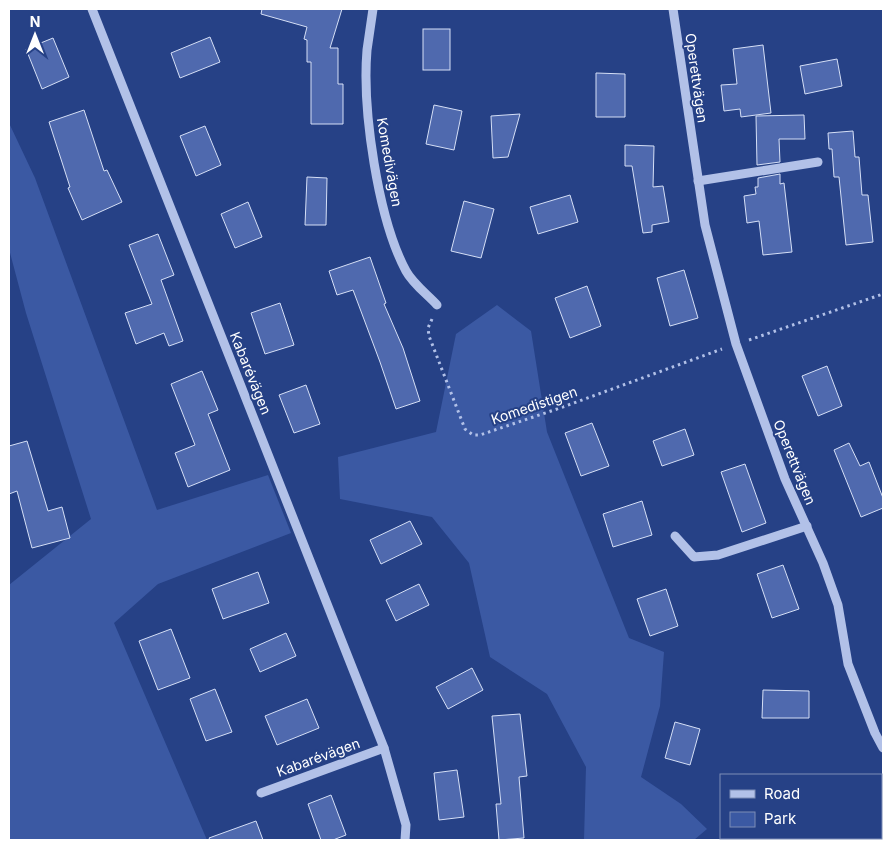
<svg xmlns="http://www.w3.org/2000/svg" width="892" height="849" viewBox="0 0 892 849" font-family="Inter,sans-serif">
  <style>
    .green { fill: #3b59a3 }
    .building { fill: #4f69ae; stroke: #d5dff6 }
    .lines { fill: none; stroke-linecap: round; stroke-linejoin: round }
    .path { stroke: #b2c1e8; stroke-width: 3; stroke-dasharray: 2.5 4; stroke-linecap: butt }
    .minor { stroke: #b2c1e8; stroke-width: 9 }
    .labels { text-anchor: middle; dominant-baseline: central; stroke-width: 4; stroke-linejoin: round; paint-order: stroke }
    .street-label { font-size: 14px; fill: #fff; stroke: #264186 }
  </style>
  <rect width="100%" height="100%" fill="#264186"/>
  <g class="green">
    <path d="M9,123L35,178L157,510L268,475L291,533L158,584L114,623L207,840H9V585L91,519L26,313L9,249Z"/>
    <path d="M497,305L531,331L547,432L629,638L664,652L660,706L641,777L681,804L707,829L694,840H584L586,767L547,694L490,657L469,563L432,517L340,499L338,457L436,432L456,334Z"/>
  </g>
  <g class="building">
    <path d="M262,9H342L330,48H338V84H343V124H311V62H307V40L304,39L307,27L261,14Z"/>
    <rect x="423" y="29" width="27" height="41"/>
    <path d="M210,37L220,62L180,78L171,53Z"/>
    <path d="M53,38L69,77L42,89L26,49Z"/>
    <path d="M763,45L771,113L741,117L740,109L724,111L721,85L737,84L733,49Z"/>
    <path d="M837,59L842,86L805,94L800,66Z"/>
    <path d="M596,73L625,74V117H596Z"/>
    <path d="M434,105L462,111L454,150L426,144Z"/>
    <path d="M84,110L104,171L107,170L122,202L82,220L68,188L70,187L49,122Z"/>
    <path d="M520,114L508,157L493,158L491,116Z"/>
    <path d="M804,115L805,139H779L780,162L757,165L756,116Z"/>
    <path d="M205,126L221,165L196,176L180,136Z"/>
    <path d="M853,131L855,157H859L862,195H868L873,242L846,245L839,177H834L832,149H829L828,133Z"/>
    <path d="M625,145L654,146L653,187L663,186L669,222L652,225V232L643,233L632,166H625Z"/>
    <path d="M780,174V184L784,183L792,252L763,255L759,221L747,223L744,196L756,194L755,187H758V178Z"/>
    <path d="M307,177L327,178L326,225H305Z"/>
    <path d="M570,195L578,222L538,234L530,207Z"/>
    <path d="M464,201L494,209L481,258L451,251Z"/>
    <path d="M248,202L262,237L235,248L221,214Z"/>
    <path d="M158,234L174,275L161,280L183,341L169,346L164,333L136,344L125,313L152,304L129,245Z"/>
    <path d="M370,257L386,303L384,304L403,348L420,401L396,409L380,362L353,290L337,295L329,271Z"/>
    <path d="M684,270L698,318L670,326L657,278Z"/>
    <path d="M587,286L601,326L570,338L555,298Z"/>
    <path d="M280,303L294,345L265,354L251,313Z"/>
    <path d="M827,366L842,406L818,416L802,376Z"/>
    <path d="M202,371L218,410L208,414L230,470L188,487L175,453L195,445L171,384Z"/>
    <path d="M306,385L320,424L294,433L279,395Z"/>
    <path d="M592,423L609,466L581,476L565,433Z"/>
    <path d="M685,429L694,455L662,466L653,441Z"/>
    <path d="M27,441L48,511L62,507L70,538L32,548L17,491L9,494V446Z"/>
    <path d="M849,443L860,466L869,462L883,498V508L861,517L834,450Z"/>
    <path d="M745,464L766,523L742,532L721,472Z"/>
    <path d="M642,501L652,535L613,547L603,514Z"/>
    <path d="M410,521L422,544L381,564L370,540Z"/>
    <path d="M783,565L799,609L772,618L757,574Z"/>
    <path d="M258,572L269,603L223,619L212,589Z"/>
    <path d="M419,584L429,605L396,621L386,600Z"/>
    <path d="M666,589L678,626L650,636L637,599Z"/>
    <path d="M171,629L190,678L158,690L139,641Z"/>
    <path d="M286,633L296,656L260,672L250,649Z"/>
    <path d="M472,668L483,690L448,709L436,687Z"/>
    <path d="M215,689L232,732L206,741L190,699Z"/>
    <path d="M763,690L809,691V718H762Z"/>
    <path d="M307,699L319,728L277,745L265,716Z"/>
    <path d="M520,714L527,776L519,777L524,838L499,840L496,804H501L492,716Z"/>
    <path d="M675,722L700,729L690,765L665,758Z"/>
    <path d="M457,770L464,817L439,820L434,773Z"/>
    <path d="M331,795L346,835L333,840H321L308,804Z"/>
    <path d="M256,821L263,840H210L209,838Z"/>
  </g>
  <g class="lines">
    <g class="path">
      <path d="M432,319L428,328L429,336L465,429L473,435H480L560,408L722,349"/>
      <path d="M749,340L883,294"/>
    </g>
    <g class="minor">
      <path d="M92,9L384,748L406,825L405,840"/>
      <path d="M373,9C371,23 369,37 367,50C362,110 378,219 406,271C413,284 428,295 437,305"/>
      <path d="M673,9L705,225L736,344L785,479L823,563L838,605L848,664L875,733L883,748"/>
      <path d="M698,181L818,162"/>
      <path d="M675,536L694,557L718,555L807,526"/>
      <path d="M261,793L384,748"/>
    </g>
  </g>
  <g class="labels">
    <g class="street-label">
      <text transform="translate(697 78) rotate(82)">Operettvägen</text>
      <text transform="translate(390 162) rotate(80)">Komedivägen</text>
      <text transform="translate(251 373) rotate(68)">Kabarévägen</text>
      <text transform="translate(534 405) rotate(-19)">Komedistigen</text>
      <text transform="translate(795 462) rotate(68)">Operettvägen</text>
      <text transform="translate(318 757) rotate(-20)">Kabarévägen</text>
    </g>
  </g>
  <rect width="892" height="849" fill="none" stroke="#ffffff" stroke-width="20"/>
  <rect x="720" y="774" width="162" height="65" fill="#264186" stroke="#7d8db6"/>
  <rect x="730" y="790" width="25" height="8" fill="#b2c1e8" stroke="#7d8db6"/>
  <text x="764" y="799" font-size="15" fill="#ffffff">Road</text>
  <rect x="730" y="812" width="25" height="15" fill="#3b59a3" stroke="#7d8db6"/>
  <text x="764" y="824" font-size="15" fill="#ffffff">Park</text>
  <g transform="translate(35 35)" stroke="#264186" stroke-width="4" paint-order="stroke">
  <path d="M0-4L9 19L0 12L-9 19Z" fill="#ffffff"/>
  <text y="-8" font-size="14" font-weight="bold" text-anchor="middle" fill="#ffffff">N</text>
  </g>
</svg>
